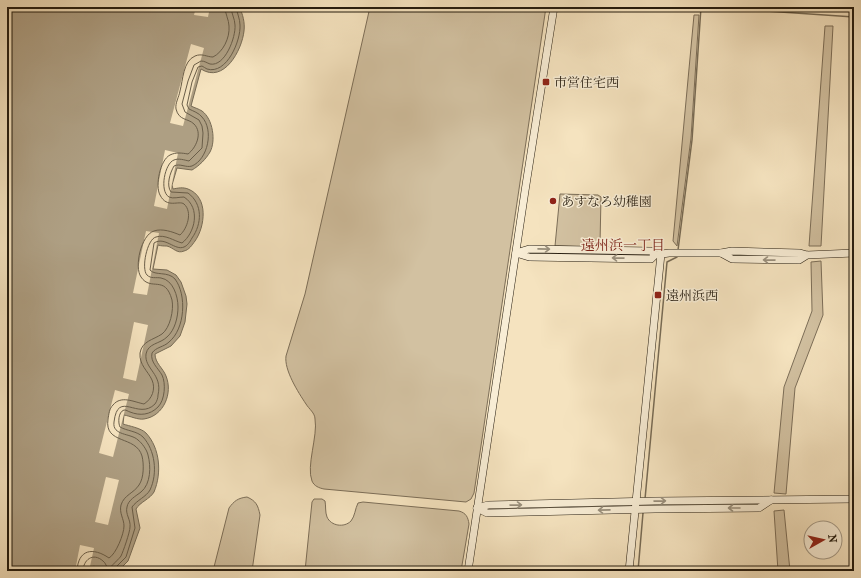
<svg xmlns="http://www.w3.org/2000/svg" width="861" height="578" viewBox="0 0 861 578" font-family="'IM FELL French Canon','Noto Serif JP',serif">
  <style>
    .green { fill: #d2c1a1; stroke: #7c6e58 }
    .water { fill: #ae9f83; stroke: #776b55 }
    .pier { fill: #f5e3bf }
    .lines { fill: none; stroke-linecap: round; stroke-linejoin: round }
    .shore { stroke: #6a5e49; stroke-width: 1 }
    .stream { stroke: #776b55; stroke-width: 1.5 }
    .secondary-casing { stroke: #251c0f; stroke-width: 8 }
    .secondary { stroke: #f8edd5; stroke-width: 7 }
    .oneway { stroke: #998f7c }
    .poi-dot { fill: #8f2418; stroke: #f8edd5; stroke-width: 1.5 }
    .labels { text-anchor: middle; dominant-baseline: central; stroke-width: 3; stroke-linejoin: round; paint-order: stroke }
    .poi-label { font-size: 13px; fill: #251c0f; stroke: #f8edd5; text-anchor: start }
    .neighbourhood-label { font-size: 14px; fill: #7a1f14; stroke: #f8edd5 }
  </style>
  <rect width="100%" height="100%" fill="#f5e3bf"/>
  <filter id="stains"><feTurbulence type="fractalNoise" baseFrequency=".005" numOctaves="4"/><feColorMatrix values="0 0 0 0 .2 0 0 0 0 .09 0 0 0 0 .02 0 0 0 .5 -.17"/></filter>
  <radialGradient id="worn" r=".72"><stop offset=".6" stop-color="#630" stop-opacity="0"/><stop offset="1" stop-color="#630" stop-opacity=".3"/></radialGradient>
  <g class="green">
    <path d="M370,7H546L474,493L471,499L466,502L324,489C319,488 314,486 312,481C306,466 318,436 315,419C315,413 309,409 306,404C298,392 284,370 286,356L305,294Z"/>
    <path d="M694,15H699L691,138L677,246L673,241Z"/>
    <path d="M825,26H833L821,246H809Z"/>
    <path d="M560,194L598,195L601,197L600,244L597,247L555,246Z"/>
    <path d="M821,261L823,315L795,388L786,494L774,493L784,387L812,311L811,262Z"/>
    <path d="M247,497C256,501 258,505 260,515L252,571H213L229,508C234,501 238,498 247,497Z"/>
    <path d="M314,499H322L325,501C326,506 325,512 327,517C331,526 344,528 351,521C355,516 355,509 358,503L363,502L459,511C466,513 468,517 469,524L461,571H305L312,502Z"/>
    <path d="M784,510L790,571H778L774,511Z"/>
  </g>
  <path class="water" d="M7,7H239C243,14 245,23 244,31C242,50 224,84 201,69L191,106C195,108 199,109 202,111C213,119 216,141 210,152C206,159 199,166 192,170L177,168L172,185L173,189C178,188 183,187 188,189C209,197 205,227 195,241C192,245 189,250 184,251C177,254 174,248 167,246C164,246 161,246 158,245L153,269L167,270L176,275L181,282L186,296L187,304L185,322L180,336L171,346L155,354C155,363 163,368 166,376C173,393 164,416 144,419C138,420 130,416 124,415L123,424C129,426 141,428 146,433C160,448 162,473 154,492C150,499 140,502 136,509L140,528L128,561L122,567L116,571H98L97,568L94,566L92,567V571H7Z"/>
  <g class="pier">
    <path d="M196,7H210L208,17L194,15Z"/>
    <path d="M191,44L204,48L183,126L170,123Z"/>
    <path d="M165,150L178,153L167,209L154,206Z"/>
    <path d="M146,231L159,233L147,295L133,293Z"/>
    <path d="M134,322L148,325L136,381L123,378Z"/>
    <path d="M115,390L129,394L113,457L99,453Z"/>
    <path d="M106,477L119,480L108,525L95,522Z"/>
    <path d="M80,545L94,548L89,571H75Z"/>
  </g>
  <g class="lines">
    <g class="shore">
      <path d="M77,571C78,549 93,547 109,558C116,554 124,534 124,526C124,519 119,513 121,505C124,495 134,493 139,485C144,478 144,464 142,456C136,435 104,445 108,419C109,414 109,409 113,405C121,395 134,402 144,404C152,399 156,389 152,380C148,371 139,365 140,353C142,341 153,340 162,334C170,328 174,310 172,300C165,274 151,292 141,277C134,267 141,235 154,231C162,228 173,232 180,235C187,229 193,212 184,204C179,200 167,209 160,195C155,186 160,160 170,155C176,152 182,153 188,154C196,148 203,133 194,124C188,118 179,121 176,109C175,103 179,97 180,91C183,80 183,61 195,56C202,53 207,57 213,57C223,52 230,38 229,26C229,20 225,14 225,7"/>
      <path d="M83,571C83,560 93,552 103,561C106,563 106,567 109,569C110,567 120,558 121,556C123,552 130,532 130,527C131,520 125,514 127,507C128,500 136,496 141,492C151,484 151,466 148,455C147,450 142,443 138,440C131,433 112,436 114,422C118,389 138,421 155,404C157,401 158,398 158,395C163,374 144,369 146,354C148,343 160,344 167,337C175,330 178,317 178,307C178,296 173,280 161,278C156,277 151,279 147,275C141,269 147,239 156,237C165,234 174,241 182,243C195,233 201,208 184,197C179,197 173,199 169,197C159,191 165,163 174,160C179,158 184,160 189,161L202,148L203,133L202,126L199,120L185,112L182,104L188,81L194,65L201,61C205,61 207,63 210,64C225,67 236,37 235,25C235,19 231,13 231,7"/>
      <path d="M115,571L116,567L126,557L135,528L132,507C137,500 146,497 150,490C158,473 155,450 143,437C137,431 127,431 120,427C118,423 118,412 124,410C127,410 127,411 130,412C140,416 150,415 158,407C165,400 166,383 162,375C158,368 150,362 152,353C156,347 164,347 169,342C185,329 187,295 175,279C168,271 155,276 150,270L154,243C165,236 175,251 184,247C187,246 190,242 192,238C202,224 203,204 188,193L171,192C166,185 170,173 174,166C180,163 186,168 192,166C208,159 214,130 202,117C199,113 193,111 189,109L187,105L192,82L198,67L202,66C204,67 205,68 207,69C227,75 241,40 240,25C240,19 237,13 236,7"/>
    </g>
    <g class="stream">
      <path d="M706,7L854,17"/>
      <path d="M678,250L692,140L701,7"/>
      <path d="M645,499L667,262L677,257V256"/>
      <path d="M638,571L643,513"/>
    </g>
    <g class="secondary-casing">
      <g id="secondary">
        <path d="M655,255L651,251L529,249L516,253L529,257L651,259L655,255L669,253H721"/>
        <path d="M807,255L799,260L732,259L721,253L732,251L800,253L807,255L854,253"/>
        <path d="M477,508L488,505L655,501L854,499"/>
        <path d="M477,508L487,513L655,509L759,508L771,500"/>
        <path d="M468,571L525,191L554,7"/>
        <path d="M629,571L661,254"/>
      </g>
    </g>
    <use href="#secondary" class="secondary"/>
  </g>
  <defs><path id="oneway-shaft" d="M-6 0H5M1.5-3L5.5 0L1.5 3" fill="none" stroke-width="1.6" stroke-linecap="round" stroke-linejoin="round"/></defs>
  <g class="oneway">
    <use href="#oneway-shaft" transform="translate(544 249) rotate(1)"/>
    <use href="#oneway-shaft" transform="translate(618 258) rotate(-179)"/>
    <use href="#oneway-shaft" transform="translate(769 260) rotate(-179)"/>
    <use href="#oneway-shaft" transform="translate(660 501) rotate(-1)"/>
    <use href="#oneway-shaft" transform="translate(516 505) rotate(-1)"/>
    <use href="#oneway-shaft" transform="translate(734 508) rotate(180)"/>
    <use href="#oneway-shaft" transform="translate(604 510) rotate(179)"/>
  </g>
  <g class="poi-dot">
    <rect x="542" y="78" width="8" height="8" rx="2"/>
    <circle cx="553" cy="201" r="4"/>
    <rect x="654" y="291" width="8" height="8" rx="2"/>
  </g>
  <g class="labels">
    <g class="poi-label">
      <text x="554" y="82">市営住宅西</text>
      <text x="561" y="201">あすなろ幼稚園</text>
      <text x="666" y="295">遠州浜西</text>
    </g>
    <g class="neighbourhood-label">
      <text x="623" y="245">遠州浜一丁目</text>
    </g>
  </g>
  <rect width="861" height="578" fill="none" stroke="#f5e3bf" stroke-width="24"/>
  <rect x="8" y="8" width="845" height="562" fill="none" stroke="#251c0f" stroke-width="2"/>
  <rect x="12" y="12" width="837" height="554" fill="none" stroke="#251c0f"/>
  <g transform="translate(823 540) rotate(82)"><circle r="19" fill="#f8edd5" stroke="#a49986"/>
  <path d="M0-3L7 15L0 10L-7 15Z" fill="#8f2418"/>
  <text y="-6" font-size="11" font-weight="bold" text-anchor="middle" fill="#251c0f">N</text>
  </g>
  <rect width="100%" height="100%" filter="url(#stains)"/>
  <rect width="100%" height="100%" fill="url(#worn)"/>
</svg>
